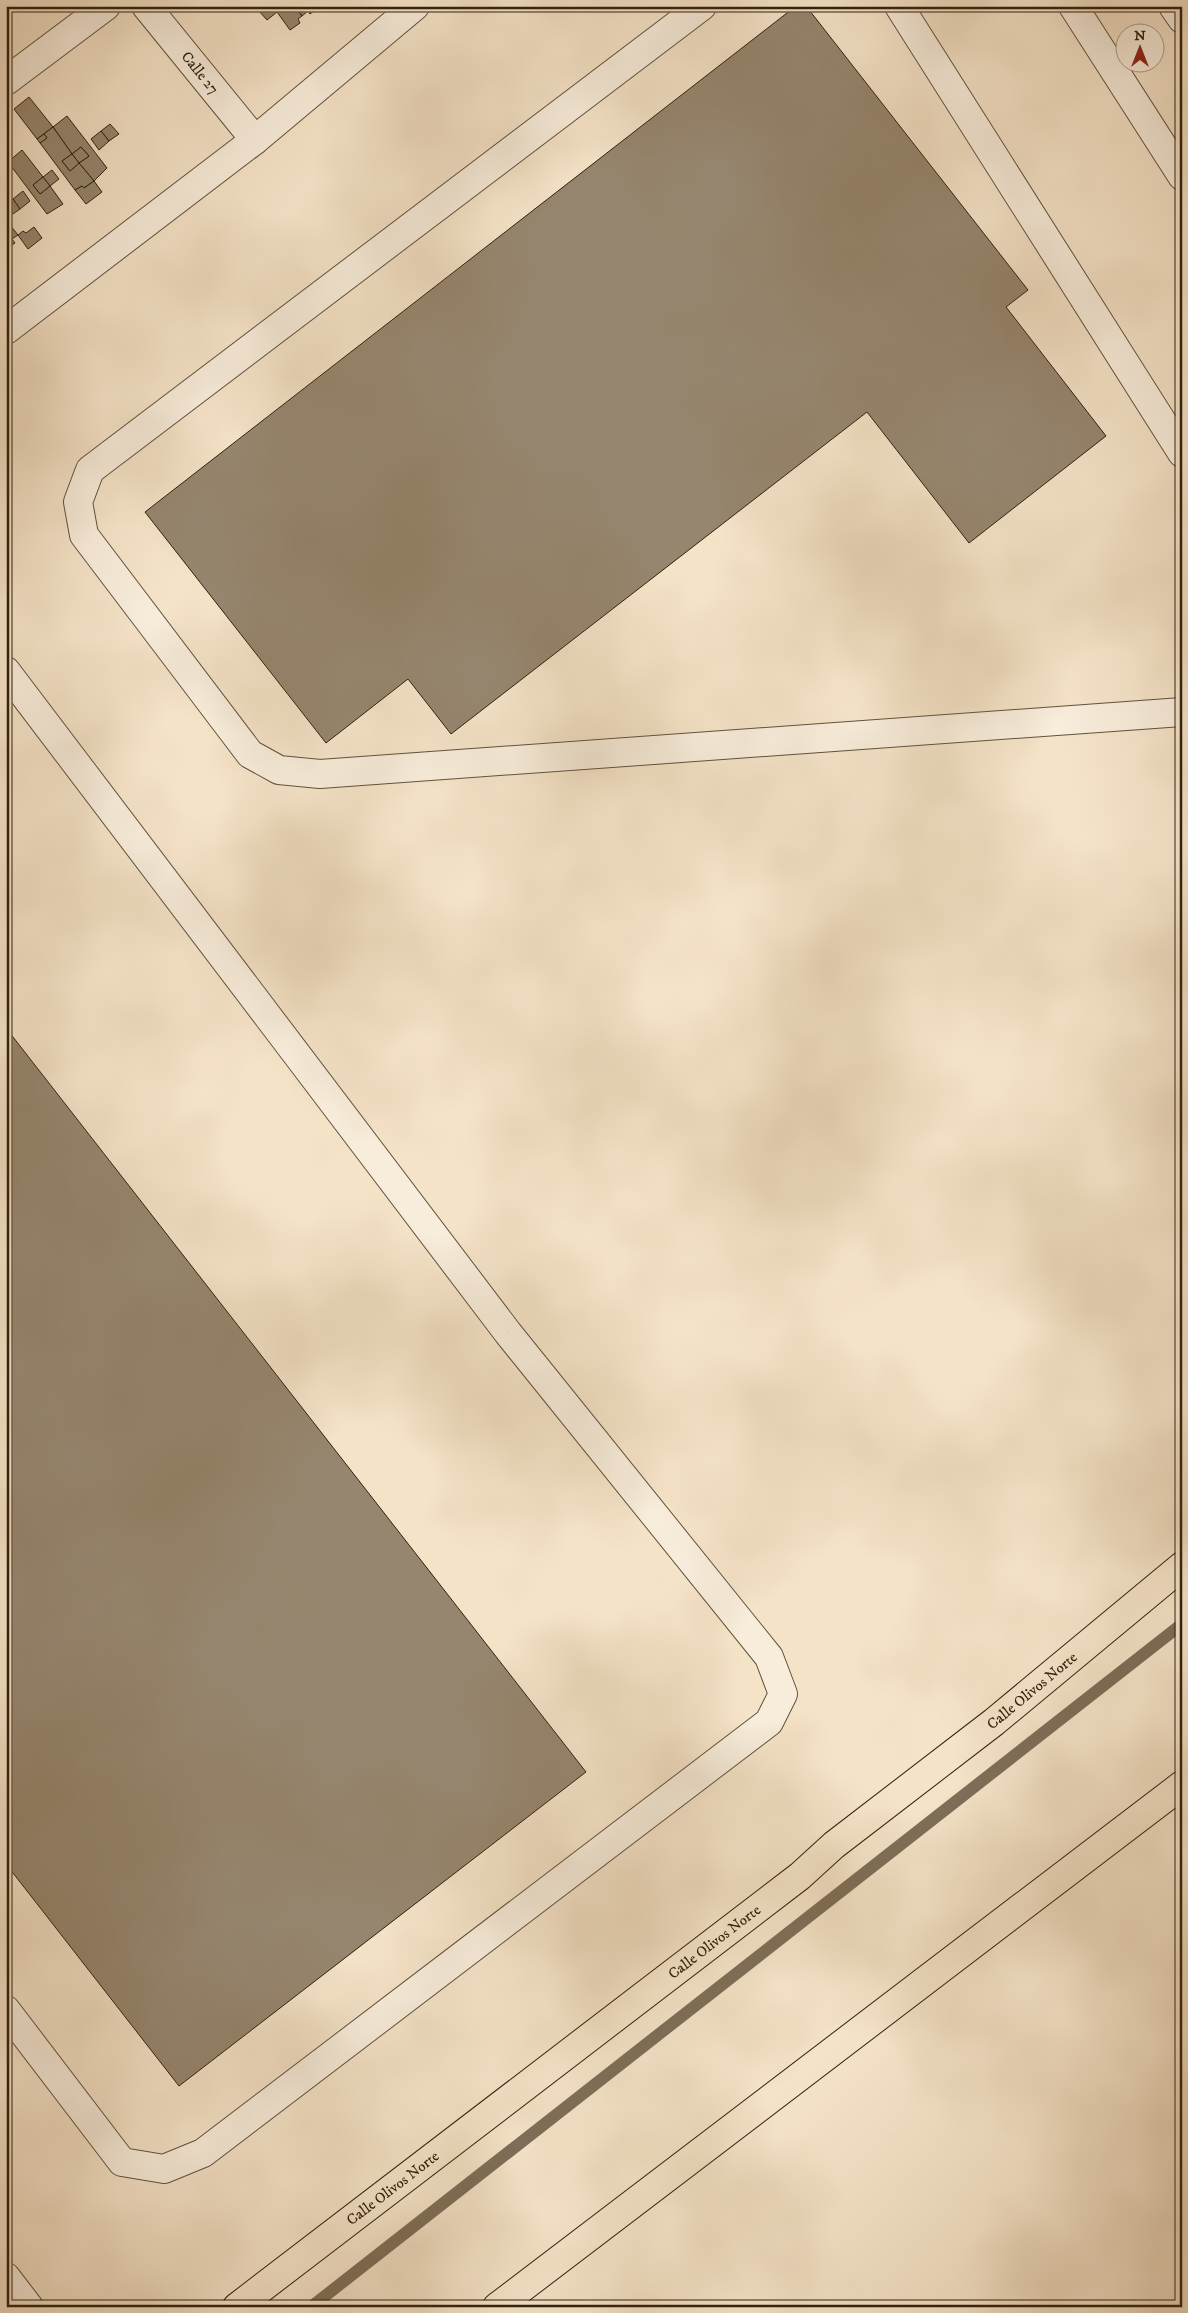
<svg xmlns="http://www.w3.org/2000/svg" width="1188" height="2313" viewBox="0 0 1188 2313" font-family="'IM FELL DW Pica',serif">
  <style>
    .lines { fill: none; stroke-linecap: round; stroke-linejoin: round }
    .stream { stroke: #7e6e58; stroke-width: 12 }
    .building { fill: #96866f; stroke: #30210e }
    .minor-casing { stroke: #61523c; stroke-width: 30 }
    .major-casing { stroke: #30210e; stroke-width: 30 }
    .minor { stroke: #f8eddb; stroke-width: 28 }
    .major { stroke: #f5e3c8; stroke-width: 28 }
    .labels { text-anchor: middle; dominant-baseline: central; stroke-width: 4; stroke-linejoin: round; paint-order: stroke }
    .street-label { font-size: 15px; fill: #30210e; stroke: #f8eddb }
  </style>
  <rect width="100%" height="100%" fill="#f5e3c8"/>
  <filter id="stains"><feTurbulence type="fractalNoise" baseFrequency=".004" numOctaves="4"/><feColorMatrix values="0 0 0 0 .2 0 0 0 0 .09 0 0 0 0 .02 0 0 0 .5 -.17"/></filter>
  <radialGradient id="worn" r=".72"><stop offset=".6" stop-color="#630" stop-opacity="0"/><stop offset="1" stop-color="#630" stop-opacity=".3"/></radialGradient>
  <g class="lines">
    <path class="stream" d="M311,2307L1182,1624"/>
  </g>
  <g class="building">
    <path d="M262,6H272L277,12L267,20L258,10Z"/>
    <path d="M283,6H295L302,16L298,19L300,23L290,30L277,12Z"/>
    <path d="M295,6H318L319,7L310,14L308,11L302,16Z"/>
    <path d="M796,6H806L1028,290L1006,307L1106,436L969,543L867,412L451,734L408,679L326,743L145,512Z"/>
    <path d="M29,97L53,127L37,139L14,109Z"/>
    <path d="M67,116L107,168L94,181L79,163L89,156L81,147L72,154L53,127Z"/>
    <path d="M110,124L119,134L109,141L101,131Z"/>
    <path d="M53,127L72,154L62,161L70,171L79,163L94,181L84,188L82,186L75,190L40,143L47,138L44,134Z"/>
    <path d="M101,131L109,141L99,150L91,139Z"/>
    <path d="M44,134L47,138L40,143L37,139Z"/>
    <path d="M81,147L89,156L79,163L72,154Z"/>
    <path d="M22,150L43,177L33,185L40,194L50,186L63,204L47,214L8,162Z"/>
    <path d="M72,154L79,163L70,171L62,161Z"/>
    <path d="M52,170L59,179L50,186L43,177Z"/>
    <path d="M43,177L50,186L40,194L33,185Z"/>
    <path d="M94,181L102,192L86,204L75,190L82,186L84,188Z"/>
    <path d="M23,191L30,201L20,209L13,199Z"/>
    <path d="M13,199L20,209L10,216L6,211V204Z"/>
    <path d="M6,220L18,235L12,239L15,243L6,249Z"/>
    <path d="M34,227L42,238L28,249L18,235L23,231L26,233Z"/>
    <path d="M6,1028L586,1772L179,2086L6,1864Z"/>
  </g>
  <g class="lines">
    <g class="minor-casing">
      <g id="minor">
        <path id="s1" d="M146,6L255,140"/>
        <path d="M702,6L90,470L78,502L84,535L250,754L279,770L320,774L1182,712"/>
        <path d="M899,6L1182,453"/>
        <path d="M1073,6L1182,176"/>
        <path d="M1173,6L1182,19"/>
        <path d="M6,81L106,6"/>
        <path d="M6,330L255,140L415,6"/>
        <path d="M6,671L508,1333L769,1657L783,1694L769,1722L203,2153L164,2169L122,2162L6,2010"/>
        <path d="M6,2277L29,2307"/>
      </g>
    </g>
    <g class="major-casing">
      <g id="major">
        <path id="s2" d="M237,2307L800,1876L834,1845L994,1722L1182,1566"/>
        <path d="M497,2307L1182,1785"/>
      </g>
    </g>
    <use href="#minor" class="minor"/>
    <use href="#major" class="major"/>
  </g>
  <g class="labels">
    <g class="street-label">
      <text stroke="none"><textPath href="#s1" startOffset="86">Calle 27</textPath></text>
      <text stroke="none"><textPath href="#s2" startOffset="1006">Calle Olivos Norte</textPath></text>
      <text stroke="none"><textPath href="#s2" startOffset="601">Calle Olivos Norte</textPath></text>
      <text stroke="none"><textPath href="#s2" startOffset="196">Calle Olivos Norte</textPath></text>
    </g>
  </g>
  <rect width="1188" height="2313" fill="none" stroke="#f5e3c8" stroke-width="25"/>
  <rect x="8" y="8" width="1173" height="2298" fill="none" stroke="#30210e" stroke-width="2.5"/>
  <rect x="12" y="12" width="1163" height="2288" fill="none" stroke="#30210e"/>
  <g transform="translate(1140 48)"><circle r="24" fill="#f8eddb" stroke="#a89b89"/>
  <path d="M0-4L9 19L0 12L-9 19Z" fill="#8f2418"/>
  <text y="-8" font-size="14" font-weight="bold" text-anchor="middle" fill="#30210e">N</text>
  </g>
  <rect width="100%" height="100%" filter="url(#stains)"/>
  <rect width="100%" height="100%" fill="url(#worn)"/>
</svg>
